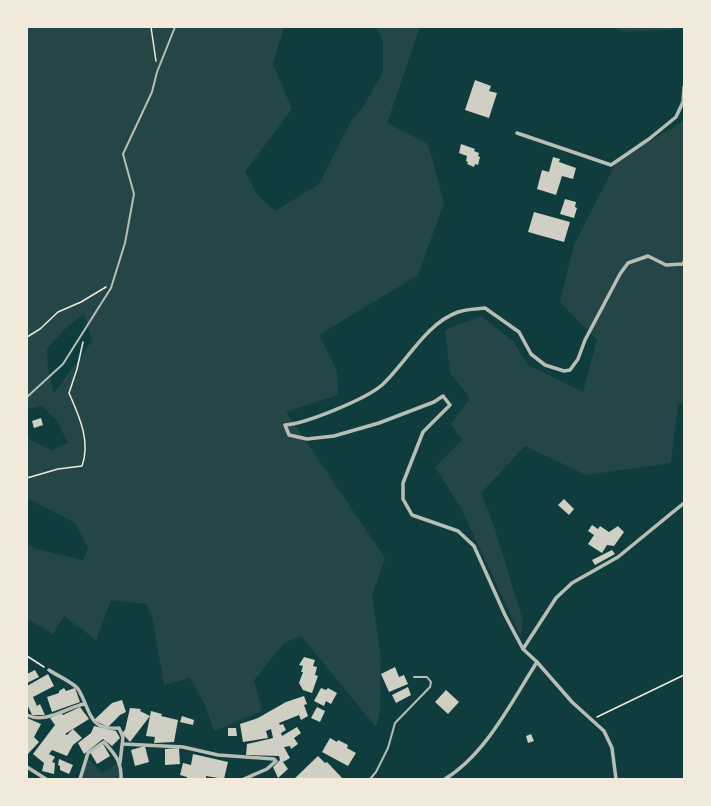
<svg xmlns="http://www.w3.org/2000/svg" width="711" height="806" viewBox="0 0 711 806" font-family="Lato,sans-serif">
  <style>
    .green { fill: #244646; fill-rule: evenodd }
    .building { fill: #cfcfc3 }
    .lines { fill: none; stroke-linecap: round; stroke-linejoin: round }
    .path { stroke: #f1e9da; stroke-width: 1.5 }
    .service { stroke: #b8beb3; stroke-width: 2 }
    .minor { stroke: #b8beb3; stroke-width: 3.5 }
  </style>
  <rect width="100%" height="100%" fill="#0f3d3e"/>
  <g class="green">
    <path d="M27,27H284L273,64L292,109L245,172L257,194L275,211L319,184L351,121L363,107L383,72V41L376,27H420L387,123L428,144L444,203L418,275L319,335L337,371L338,395L286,412L385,558L372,596L381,659L380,711L376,727L301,636L284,643L254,680L262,711L214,731L205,705L190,678L164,685L152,616L146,604L111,600L96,640L64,616L53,634L29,620L27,628V544L36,549L83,560L88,548L75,523L27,498V434L30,440L51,450L68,443L57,421L42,406L27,409ZM84,314L92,341L54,393L48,369L47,349L64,330Z"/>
    <path d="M613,27H684V29L623,32Z"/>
    <path d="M684,121V404H678L671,463L586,475L525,446L481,493L495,529L523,621L521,637L462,510L435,467L462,440L451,424L470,398L450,373L445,330L481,316L513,341L528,365L583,392L597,340L560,302L574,245L617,161Z"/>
    <path d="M88,758L102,773L118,763L121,779H82Z"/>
  </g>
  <g class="building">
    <path d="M475,80L491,86L489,91L497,93L489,118L465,110Z"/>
    <path d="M461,144L475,149L474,151L479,153L478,156L480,157L478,165L475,164L474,167L467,164L468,162L466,161L467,156L459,153Z"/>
    <path d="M553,157L560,159L559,162L576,168L573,179L562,176L556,195L537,189L542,170L549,172Z"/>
    <path d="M565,199L576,202L575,207L577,208L574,218L560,214Z"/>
    <path d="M534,212L570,222L564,242L528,232Z"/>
    <path d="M41,418L43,425L34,428L32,421Z"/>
    <path d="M564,499L574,509L569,515L558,505Z"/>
    <path d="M592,525L598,529L600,526L609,532L618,526L624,532L614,546L607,545L602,553L588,544L594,535L588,531Z"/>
    <path d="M612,550L615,554L595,565L592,560Z"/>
    <path d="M304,657L315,660L313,666L317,667L315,675L318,676L312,693L303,690L299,683L303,672H301L303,666L299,665Z"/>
    <path d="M395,667L399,677L404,675L408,684L389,692L381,674Z"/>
    <path d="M35,670L39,677L27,683V674Z"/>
    <path d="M48,674L54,686L33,697L37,706L40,704L45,715H32L27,704V686Z"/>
    <path d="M408,687L411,695L396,703L392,695Z"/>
    <path d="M64,688L66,691L75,688L80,702L52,712L47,697L59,693V691Z"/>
    <path d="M321,688L326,690L328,688L337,693L331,704L326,701L324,706L314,701Z"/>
    <path d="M446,690L459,702L448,714L435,702Z"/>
    <path d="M304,696L307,704L304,705L308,716L301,720L299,715L279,723L280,725L283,724L286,730L281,733L282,736L297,727L301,733L294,738L298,744L291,749L290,746L284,747L290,758L283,762L288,769L278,778L273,767L280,760L279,756L246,755L247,744L273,738L271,729L266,731L268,738L243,742L240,724L258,718L286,702Z"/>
    <path d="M122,700L126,712L120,715L108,727L94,720L112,703Z"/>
    <path d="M80,707L89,719L65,734L67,735L73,729L82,738L73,745L67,756L52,750L49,754L55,757L52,762L55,763L54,774L42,771L44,763L33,754L55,725L50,718L61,713L63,715Z"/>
    <path d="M317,707L325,711L320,722L311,718Z"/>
    <path d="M130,708L141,709L140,711L150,716L130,742L122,733L125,730Z"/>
    <path d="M151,711L162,714L161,716L178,720L174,742L154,743L155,737L146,736Z"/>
    <path d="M182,716L194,720L193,725L180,722Z"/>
    <path d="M27,718L41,724L34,737L39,742L27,755Z"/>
    <path d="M94,726L116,731L120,738L112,746L103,739L84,754L78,743L91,733Z"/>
    <path d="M228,728H236L237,736H228Z"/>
    <path d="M531,734L534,741L528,743L526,736Z"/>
    <path d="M330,738L337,742L338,740L348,745L347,748L356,753L348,766L322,752Z"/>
    <path d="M103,744L110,756L97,764L90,752Z"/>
    <path d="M145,746L149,762L135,766L131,750Z"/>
    <path d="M179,748L180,764L165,765V749Z"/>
    <path d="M193,754L228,762L224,779L206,776V779H187V777L180,775L183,763L191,765Z"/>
    <path d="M318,756L325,763L327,762L343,779H294Z"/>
    <path d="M59,759L73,765L69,774L60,770V766L58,765Z"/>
  </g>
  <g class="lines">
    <g class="path">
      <path d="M151,27L156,61"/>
      <path d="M27,337L40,329L58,312L81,302L106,287"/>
      <path d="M27,478L58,469L82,466C91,441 79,416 69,393L77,369L83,342"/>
      <path d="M27,656L44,667"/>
      <path d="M597,717L684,675"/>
    </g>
    <g class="service">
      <path d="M27,397L63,364L111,288L125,243L134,194L123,154L152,92L157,72L175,27"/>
      <path d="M370,779L376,772L388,748L395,723L430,687L431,682L427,677H414"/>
    </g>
    <g class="minor">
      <path d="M517,133L611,165L649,139L676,117L683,102L684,87"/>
      <path d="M523,649L556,598L572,583L618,557L684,503"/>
      <path d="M49,670C56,675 74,683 78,689C91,709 87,731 119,728L123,737L120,763"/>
      <path d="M27,715C45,724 66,708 84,704"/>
      <path d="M123,744L183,747L218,755L274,759L276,761L267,769L244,779"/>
      <path d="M27,767L46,779"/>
      <path d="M80,779L88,753L104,742C115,754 122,762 121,779"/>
      <path d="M445,779C486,754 512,701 537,662"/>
      <path d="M616,779L612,748L604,731L572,702L537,662L523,649L505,615L474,546L458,531L412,515L403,499V483L423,432L450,405L443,396L434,402L379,423L334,436L307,439L289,435L285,425C305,424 366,399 382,385C407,362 425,324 458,312C466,309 476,309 485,308L519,332L531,354L545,365L564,371L570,370L578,359L585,340L620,274L628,263L648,256L666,265L683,264L684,262"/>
    </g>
  </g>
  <rect width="711" height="806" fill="none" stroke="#f1e9da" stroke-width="56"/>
</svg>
